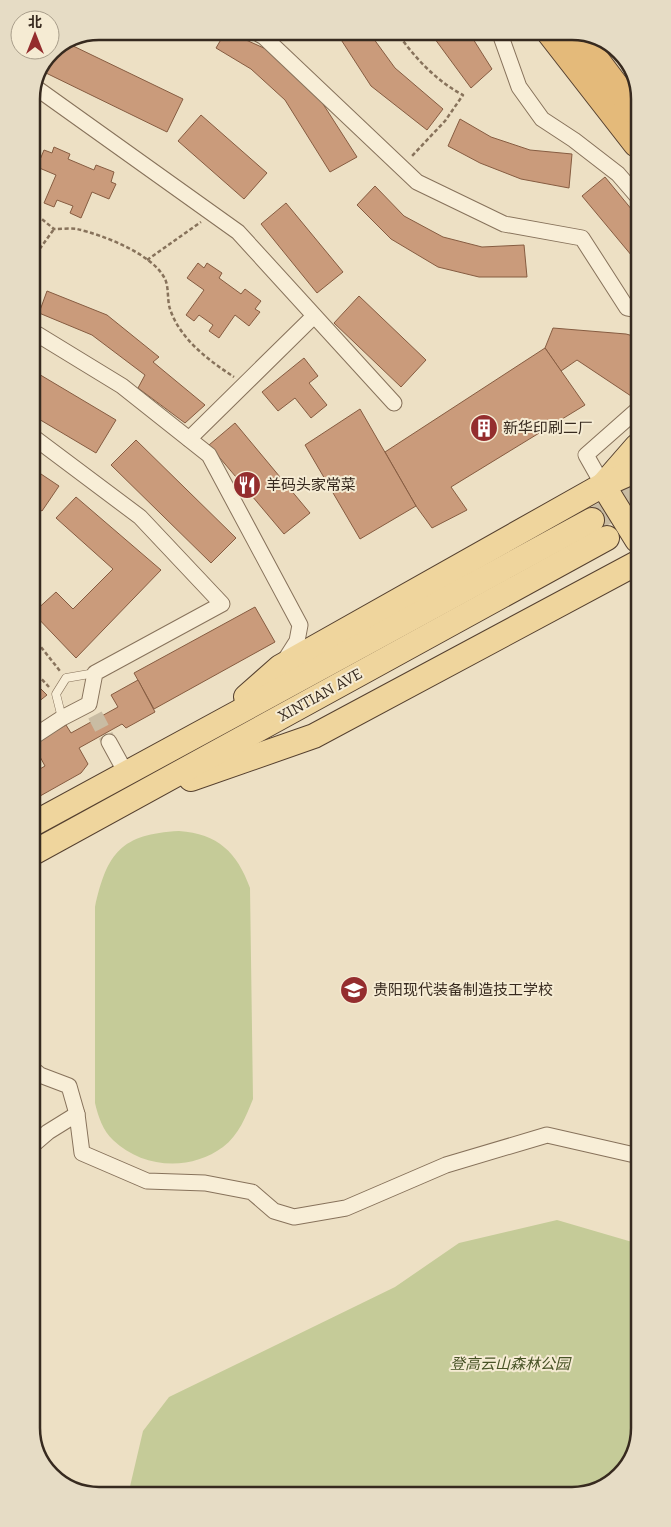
<svg xmlns="http://www.w3.org/2000/svg" width="671" height="1527" viewBox="0 0 671 1527" font-family="Bitter,'Noto Sans SC',serif">
  <style>
    .green { fill: #c5cb98 }
    .building { fill: #ca9b7b; stroke: #865c41 }
    .lines { fill: none; stroke-linecap: round; stroke-linejoin: round }
    .minor-tunnel { stroke: #c9bca3; stroke-width: 15; stroke-dasharray: 15 8; stroke-linecap: butt }
    .primary-tunnel { stroke: #c9bca3; stroke-width: 24; stroke-dasharray: 24 12; stroke-linecap: butt }
    .service-casing { stroke: #87725b; stroke-width: 9 }
    .minor-casing { stroke: #87725b; stroke-width: 17 }
    .primary-casing { stroke: #55402f; stroke-width: 26 }
    .trunk-casing { stroke: #55402f; stroke-width: 27 }
    .path { stroke: #87725b; stroke-width: 2.5; stroke-dasharray: 4 2.5; stroke-linecap: butt }
    .service { stroke: #f8eed7; stroke-width: 8 }
    .minor { stroke: #f8eed7; stroke-width: 15 }
    .primary { stroke: #efd59d; stroke-width: 24 }
    .trunk { stroke: #e4ba7a; stroke-width: 25 }
    .labels { text-anchor: middle; dominant-baseline: central; stroke-width: 4; stroke-linejoin: round; paint-order: stroke }
    .poi-label { font-size: 15px; fill: #372a1f; stroke: #f5ebd3; text-anchor: start }
    .street-label { font-size: 15px; fill: #372a1f; stroke: #f5ebd3 }
    .park-label { font-size: 15px; font-style: italic; fill: #485326; stroke: #f5ebd3 }
    .rim { fill: none; stroke: #372a1f; stroke-width: 2.5 }
  </style>
  <rect width="100%" height="100%" fill="#ede0c4"/>
  <g class="green">
    <path d="M179,831C218,834 237,852 250,888L253,1099C246,1116 239,1135 223,1147C191,1171 143,1169 113,1140C103,1131 98,1116 95,1103V907C107,853 121,834 179,831Z"/>
    <path d="M557,1220L639,1244L640,1428L626,1469L593,1492L128,1495L143,1431L169,1397L395,1287L459,1243Z"/>
  </g>
  <g class="building">
    <path d="M176,31H199L194,40Z"/>
    <path d="M226,31L266,49L316,93L357,157L330,172L285,100L251,69L216,48Z"/>
    <path d="M343,31H368L395,68L443,109L427,130L371,86L338,35Z"/>
    <path d="M429,31H468L492,69L471,88Z"/>
    <path d="M69,44L183,99L167,132L46,73L58,48Z"/>
    <path d="M201,115L267,173L244,199L178,141Z"/>
    <path d="M460,119L491,137L530,150L572,154L569,188L521,179L480,163L448,146Z"/>
    <path d="M54,147L70,154L68,159L94,170L96,165L114,172L111,182L116,184L109,199L92,192L81,218L70,213L73,206L57,200L54,207L44,203L56,175L37,167L44,150L52,153Z"/>
    <path d="M605,177L637,216V262L582,196Z"/>
    <path d="M375,186L404,216L443,237L482,247L524,245L527,277H479L438,267L391,239L357,205Z"/>
    <path d="M286,203L343,272L317,293L261,224Z"/>
    <path d="M198,263L204,268L207,263L222,273L219,278L241,294L245,289L261,301L255,309L260,312L249,326L235,315L219,338L209,331L213,325L199,315L194,321L186,315L204,290L187,278Z"/>
    <path d="M47,291L107,315L159,357L153,362L205,405L185,423L138,388L145,375L92,335L39,313Z"/>
    <path d="M359,296L426,360L401,387L334,323Z"/>
    <path d="M553,328L626,334L637,337V396L634,398L577,360L561,371L545,348Z"/>
    <path d="M545,348L585,405L451,487L467,510L432,528L416,506L385,452Z"/>
    <path d="M304,358L318,376L309,383L327,405L311,418L295,398L278,411L262,392Z"/>
    <path d="M32,370L116,420L96,453L32,415Z"/>
    <path d="M360,409L416,506L360,539L305,445Z"/>
    <path d="M235,423L310,513L284,534L209,445Z"/>
    <path d="M136,440L236,538L211,563L111,465Z"/>
    <path d="M32,468L59,486L42,511L32,505Z"/>
    <path d="M76,497L161,570L76,658L33,613L56,592L73,609L113,569L56,518Z"/>
    <path d="M255,607L275,642L154,709L134,673Z"/>
    <path d="M138,680L155,712L126,728L122,724L79,748L88,764L81,773L33,800V773L45,766L33,744L66,725L71,733L118,707L111,695Z"/>
    <path d="M33,681L47,695L33,706Z"/>
  </g>
  <g class="lines">
    <path class="minor-tunnel" d="M95,715L109,742"/>
    <path class="primary-tunnel" d="M592,520L637,496"/>
    <g class="service-casing">
      <path id="service" d="M62,718L56,694L66,678L95,673"/>
    </g>
    <g class="minor-casing">
      <g id="minor">
        <path d="M253,31L264,37L417,182L504,224L582,238L627,308L637,310"/>
        <path d="M499,31L519,87L542,119L574,140L618,174L637,196"/>
        <path d="M35,87L238,232L394,403"/>
        <path d="M32,331L122,386L209,455L300,625L297,641L283,663"/>
        <path d="M32,436L140,517L222,604L95,673L89,704L62,718L33,737"/>
        <path d="M189,439L314,316"/>
        <path d="M603,485L586,455L637,410"/>
        <path d="M109,742L126,773"/>
        <path d="M34,1070L40,1075L69,1086L77,1114L82,1153L147,1181L205,1183L252,1192L274,1211L294,1217L346,1208L446,1165L547,1135L639,1156"/>
        <path d="M34,1144L48,1132L77,1114"/>
      </g>
    </g>
    <g class="primary-casing">
      <g id="primary">
        <path d="M637,446L603,485L637,540"/>
        <path d="M246,697L280,667L603,485L637,470"/>
        <path d="M191,779L314,736L637,563"/>
        <path d="M33,824L592,520"/>
        <path d="M33,853L607,538"/>
      </g>
    </g>
    <g class="trunk-casing">
      <g id="trunk">
        <path d="M548,31L636,144"/>
        <path d="M575,31L636,112"/>
      </g>
    </g>
    <g class="path">
      <path d="M396,31C413,56 436,81 463,95L445,121L411,157"/>
      <path d="M32,211L54,229C61,229 70,228 77,229C103,235 153,254 165,279C169,287 167,300 170,309C180,339 208,360 234,377"/>
      <path d="M147,260L201,222"/>
      <path d="M32,267L39,250L54,229"/>
      <path d="M33,637L60,671"/>
      <path d="M33,670L49,687"/>
    </g>
    <use href="#service" class="service"/>
    <use href="#minor" class="minor"/>
    <use href="#primary" class="primary"/>
    <use href="#trunk" class="trunk"/>
  </g>
  <defs>
    <g id="building-disc" transform="scale(1.4375)"><circle r="9.5" fill="#942d2e" stroke="#f5ebd3"/><path d="M-4-6H4V6H1V3H-1V6H-4ZM-2.5-4.3h1.7v1.8h-1.7ZM.8-4.3h1.7v1.8H.8ZM-2.5-1h1.7V.8h-1.7ZM.8-1h1.7V.8H.8Z" fill="#fff"/></g>
    <g id="restaurant-disc" transform="scale(1.4375)"><circle r="9.5" fill="#942d2e" stroke="#f5ebd3"/><path d="M-5-6h1v4h1v-4h1v4h1v-4h1v5L-1.5 .5V6h-2V.5L-5-1ZM5-6V6H3V1.5H1.5Q1.5-4 5-6Z" fill="#fff"/></g>
    <g id="school-disc" transform="scale(1.4375)"><circle r="9.5" fill="#942d2e" stroke="#f5ebd3"/><path d="M0-5L7-2L0 1L-7-2ZM-4 1L0 2.5L4 1V4Q0 6-4 4Z" fill="#fff"/></g>
  </defs>
  <g fill-rule="evenodd">
    <use href="#building-disc" x="484" y="428"/>
    <use href="#restaurant-disc" x="247" y="485"/>
    <use href="#school-disc" x="354" y="990"/>
  </g>
  <g class="labels">
    <g class="poi-label">
      <text x="503" y="428">新华印刷二厂</text>
      <text x="266" y="485">羊码头家常菜</text>
      <text x="373" y="990">贵阳现代装备制造技工学校</text>
    </g>
    <g class="street-label">
      <text transform="translate(320 695) rotate(-29)">XINTIAN AVE</text>
    </g>
    <g class="park-label">
      <text x="510" y="1364">登高云山森林公园</text>
    </g>
  </g>
  <path d="M0 0H671V1527H0ZM99 40H572A59 59 0 0 1 631 99V1428A59 59 0 0 1 572 1487H99A59 59 0 0 1 40 1428V99A59 59 0 0 1 99 40Z" fill="#e6dcc5" fill-rule="evenodd"/>
  <path class="rim" d="M99 40H572A59 59 0 0 1 631 99V1428A59 59 0 0 1 572 1487H99A59 59 0 0 1 40 1428V99A59 59 0 0 1 99 40Z"/>
  <g transform="translate(35 35)"><circle r="24" fill="#f5ebd3" stroke="#a99e8b"/>
  <path d="M0-4L9 19L0 12L-9 19Z" fill="#942d2e"/>
  <text y="-8" font-size="14" font-weight="bold" text-anchor="middle" fill="#372a1f">北</text>
  </g>
</svg>
